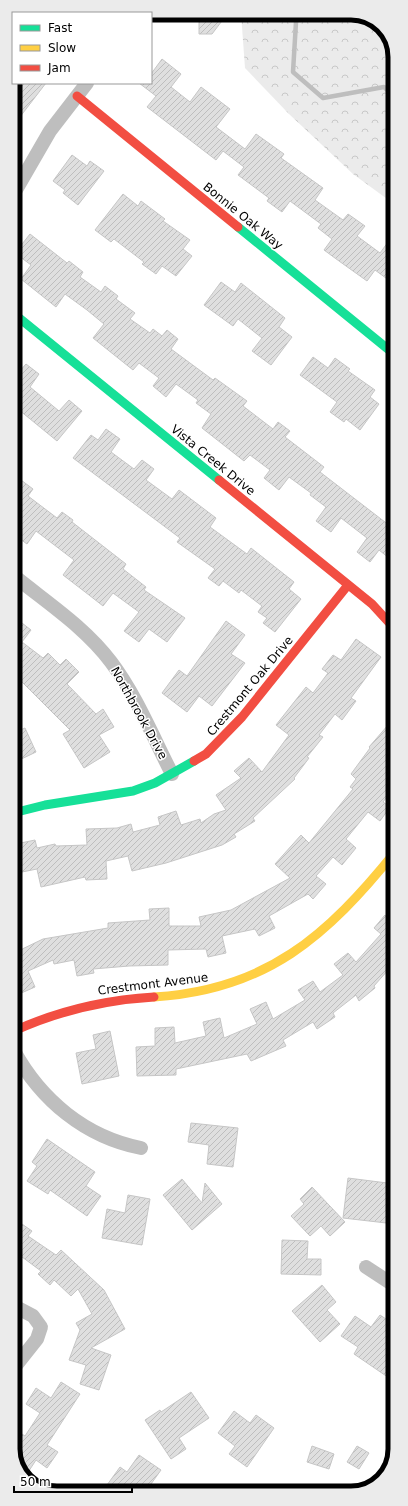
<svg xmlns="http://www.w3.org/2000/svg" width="408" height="1506" viewBox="0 0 408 1506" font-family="'DejaVu Sans',sans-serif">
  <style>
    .park { fill: url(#park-crowns) }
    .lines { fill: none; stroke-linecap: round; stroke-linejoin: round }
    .stream { stroke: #bebebe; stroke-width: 4.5 }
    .building { fill: url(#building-hatch); stroke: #c6c6c6 }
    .street { stroke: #bebebe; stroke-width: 14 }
    .fast { stroke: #16e098; stroke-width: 9 }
    .slow { stroke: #ffcf43; stroke-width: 9 }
    .jam { stroke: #f24e42; stroke-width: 9 }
    .labels { text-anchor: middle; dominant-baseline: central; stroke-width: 3; stroke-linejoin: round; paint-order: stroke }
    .street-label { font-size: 12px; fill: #000; stroke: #fff }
    .rim { fill: none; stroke: #000; stroke-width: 5 }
  </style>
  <defs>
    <pattern id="park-crowns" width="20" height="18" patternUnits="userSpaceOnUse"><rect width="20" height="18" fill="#ebebeb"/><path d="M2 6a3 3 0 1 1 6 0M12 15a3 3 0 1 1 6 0" fill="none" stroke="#c8c8c8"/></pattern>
    <pattern id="building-hatch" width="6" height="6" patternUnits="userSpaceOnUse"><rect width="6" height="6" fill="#dfdfdf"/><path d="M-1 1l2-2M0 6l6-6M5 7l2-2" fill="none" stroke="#bebebe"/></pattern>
  </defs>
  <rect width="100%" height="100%" fill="#fff"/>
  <path class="park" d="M241,13H357C377,23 383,29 394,48V204L353,174L289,114L245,68Z"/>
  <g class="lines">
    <path class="stream" d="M301,13L296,22L293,72L323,98L384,87L394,96"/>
  </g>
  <g class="building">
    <path d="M199,13H228L212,34H199Z"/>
    <path d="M162,59L181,74L171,87L190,102L201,87L230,109L216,127L245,149L256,134L284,154L281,158L323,188L315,200L343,220L348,214L365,226L357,236L380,253L394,234V284L375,270L367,281L339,261L324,250L332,239L318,228L321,224L290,201L282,212L267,201L269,198L238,175L244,167L223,151L216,160L147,107L156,96L139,83H151V74Z"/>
    <path d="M13,83H46L13,126Z"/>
    <path d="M72,155L87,166L90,161L104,171L78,205L63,193L65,190L53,181Z"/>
    <path d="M123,194L138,206L141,201L165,219L163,221L190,240L183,249L192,256L176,276L162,266L156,274L142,264L144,262L114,239L111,242L95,230Z"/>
    <path d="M30,234L67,263L69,261L83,272L80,277L101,292L105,286L118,296L116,299L135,313L130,319L150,333L153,329L162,336L167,330L178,339L171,349L213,380L215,378L247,401L243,406L273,429L278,422L290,431L285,437L324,467L320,472L394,529V562L379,550L370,562L357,552L367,538L341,518L331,532L316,521L326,507L310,495L311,493L289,477L279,490L264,478L270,470L250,455L244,461L202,428L211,414L196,403L198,400L176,384L166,397L153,386L159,378L139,363L133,370L93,338L104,324L87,310L65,294L56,307L21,279L31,265L15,253Z"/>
    <path d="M221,282L235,292L241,283L285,318L279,327L292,337L271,365L252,351L262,338L238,319L233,326L204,305Z"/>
    <path d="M313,357L328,368L335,358L350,369L348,371L375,390L370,397L379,404L360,430L346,419L344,422L330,412L337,402L300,375Z"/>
    <path d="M26,364L39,374L30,387L59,411L69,400L82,411L57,441L13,405V365L20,371Z"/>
    <path d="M106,429L120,439L111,452L134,469L142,460L154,469L146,480L172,499L179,490L216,518L210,527L247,554L251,548L294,582L289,589L301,599L275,632L263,623L267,618L258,612L262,606L241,590L239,593L223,581L219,586L208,578L215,569L177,542L180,538L73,458L91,435L98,440Z"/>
    <path d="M13,474L33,489L28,496L57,518L62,512L73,520L72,522L126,564L123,569L146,587L144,590L185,618L167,642L149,629L139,642L124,631L139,612L113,593L103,606L89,595L63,575L74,560L36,531L27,544L13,534Z"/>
    <path d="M13,616L31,630L22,642L43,658L48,653L60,665L66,659L79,672L67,684L96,714L103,709L114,727L99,735L110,752L84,768L63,734L70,730L13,673Z"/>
    <path d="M226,621L245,635L231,654L245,663L212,706L199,696L187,712L162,693L179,670L187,676Z"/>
    <path d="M356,639L381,657L351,698L356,701L342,720L335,714L319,735L323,737L307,757L309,758L294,778L295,779L253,818L255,821L234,834L236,837L222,845L166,863L132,871L128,856L106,861L107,879L86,880L85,877L41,887L37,869L22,872L16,844L35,840L37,848L55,844L56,846L87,845L86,829L117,828L131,824L133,832L160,825L158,817L176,811L181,825L200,819L201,823L214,814L226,810L216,795L241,778L234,771L249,758L262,772L289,735L276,725L306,687L313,693L328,673L322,669L333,655L341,660Z"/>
    <path d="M395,717V786L383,802L390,807L380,821L368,812L346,839L356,848L342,865L333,857L316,876L326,884L313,899L308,894L269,916L275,928L259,936L255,929L222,936L226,953L208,957L206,949L168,950V965L129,966L93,969L94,973L77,976L74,960L54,964L53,960L28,971L35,987L19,994L14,983V953L43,939L108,928V923L150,920L149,909L169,908V926H201L199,917L231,910L290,878L275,864L301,835L309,843L353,789L350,787L356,779L351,774L370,748L369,747Z"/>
    <path d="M25,728L36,752L13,763V733Z"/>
    <path d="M385,915L392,921L395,918V962L374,986L375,988L359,1001L356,995L333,1013L335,1017L317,1029L313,1022L283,1040L286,1046L251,1061L247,1054L176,1069V1075L137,1076L136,1047L155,1046V1028L174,1027L175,1043L206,1036L203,1022L220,1018L224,1038L257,1024L250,1009L266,1002L273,1019L305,1000L298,990L313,981L320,992L343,975L334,964L348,953L356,962L381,934L374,928Z"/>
    <path d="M110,1031L119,1076L82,1084L76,1053L96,1049L93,1035Z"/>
    <path d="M191,1123L238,1128L233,1167L207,1164L209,1145L188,1142Z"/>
    <path d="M47,1139L95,1172L86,1186L101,1196L87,1216L50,1190L48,1194L27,1181L37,1166L32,1162Z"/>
    <path d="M348,1178L395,1184V1224L343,1218Z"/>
    <path d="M182,1179L202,1203L205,1183L222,1204L192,1230L163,1195Z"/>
    <path d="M312,1187L345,1222L330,1236L321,1226L310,1236L291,1216L304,1204L300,1199Z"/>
    <path d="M128,1195L150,1199L142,1245L102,1238L107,1209L125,1213Z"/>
    <path d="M19,1222L32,1231L28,1236L56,1255L61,1250L104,1290L125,1329L91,1348L111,1355L99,1390L80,1384L86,1365L69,1360L80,1330L76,1323L92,1314L78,1289L71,1296L54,1280L50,1285L38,1274L41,1271L14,1251V1230Z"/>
    <path d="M282,1240L308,1241L307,1259H321V1275L281,1274Z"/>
    <path d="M322,1285L336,1302L327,1310L340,1324L320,1342L292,1311Z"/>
    <path d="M380,1315L395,1325V1382L354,1354L358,1347L341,1336L355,1316L371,1327Z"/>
    <path d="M61,1382L80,1394L47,1445L58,1452L47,1468L36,1460L25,1477L14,1458V1429L25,1436L40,1413L26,1404L36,1388L51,1398Z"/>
    <path d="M191,1392L209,1418L179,1438L186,1449L171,1459L145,1420L160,1410L161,1412Z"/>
    <path d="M234,1411L250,1423L256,1415L274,1428L247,1467L229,1454L235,1446L218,1433Z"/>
    <path d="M312,1446L334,1454L329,1469L307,1462Z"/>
    <path d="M357,1446L369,1453L359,1469L347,1462Z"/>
    <path d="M139,1455L161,1470L151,1484L163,1492L117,1493L107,1485L120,1467L127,1472Z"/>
  </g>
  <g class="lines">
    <g class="street">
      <path d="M13,195L50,131L87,83"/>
      <path d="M13,575C46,602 85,627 111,662C136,695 153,737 172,774"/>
      <path d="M14,1051C41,1100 85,1137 141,1148"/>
      <path d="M366,1267L395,1286"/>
      <path d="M14,1306L33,1316L41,1327L37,1339L14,1368"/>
      <path d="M205,1491V1492"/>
    </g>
    <g class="fast">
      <path d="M238,227L394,354"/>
      <path d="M13,313L219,480"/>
      <path d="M13,813L45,805L133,791L155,783L194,761"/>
    </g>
    <path class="slow" d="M154,997C267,990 327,936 395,852"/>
    <g class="jam">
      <path d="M77,96L238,227"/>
      <path d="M219,480L372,604L394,628"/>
      <path d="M194,761L206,754L242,717L348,585"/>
      <path d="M14,1031C60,1010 104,1000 154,997"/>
    </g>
  </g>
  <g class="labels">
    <g class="street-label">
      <text transform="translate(243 216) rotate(39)">Bonnie Oak Way</text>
      <text transform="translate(213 460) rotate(39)">Vista Creek Drive</text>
      <text transform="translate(250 686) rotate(-50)">Crestmont Oak Drive</text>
      <text transform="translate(139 713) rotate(61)">Northbrook Drive</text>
      <text transform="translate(153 984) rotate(-7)">Crestmont Avenue</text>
    </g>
  </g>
  <path d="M0 0H408V1506H0ZM57 20H351A37 37 0 0 1 388 57V1449A37 37 0 0 1 351 1486H57A37 37 0 0 1 20 1449V57A37 37 0 0 1 57 20Z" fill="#ebebeb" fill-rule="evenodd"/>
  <path class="rim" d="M57 20H351A37 37 0 0 1 388 57V1449A37 37 0 0 1 351 1486H57A37 37 0 0 1 20 1449V57A37 37 0 0 1 57 20Z"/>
  <rect x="12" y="12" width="140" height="72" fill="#ffffff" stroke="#999999"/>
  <rect x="20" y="25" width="20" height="6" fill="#16e098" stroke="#999999"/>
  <text x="48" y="32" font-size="12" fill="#000000">Fast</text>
  <rect x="20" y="45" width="20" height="6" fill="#ffcf43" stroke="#999999"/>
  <text x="48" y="52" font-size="12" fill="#000000">Slow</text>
  <rect x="20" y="65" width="20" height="6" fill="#f24e42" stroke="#999999"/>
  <text x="48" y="72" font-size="12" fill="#000000">Jam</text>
  <path d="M14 1486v6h118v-6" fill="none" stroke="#000000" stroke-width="2"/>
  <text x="20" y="1486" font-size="12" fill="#000000" stroke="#ffffff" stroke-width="3" paint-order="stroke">50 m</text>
</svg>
